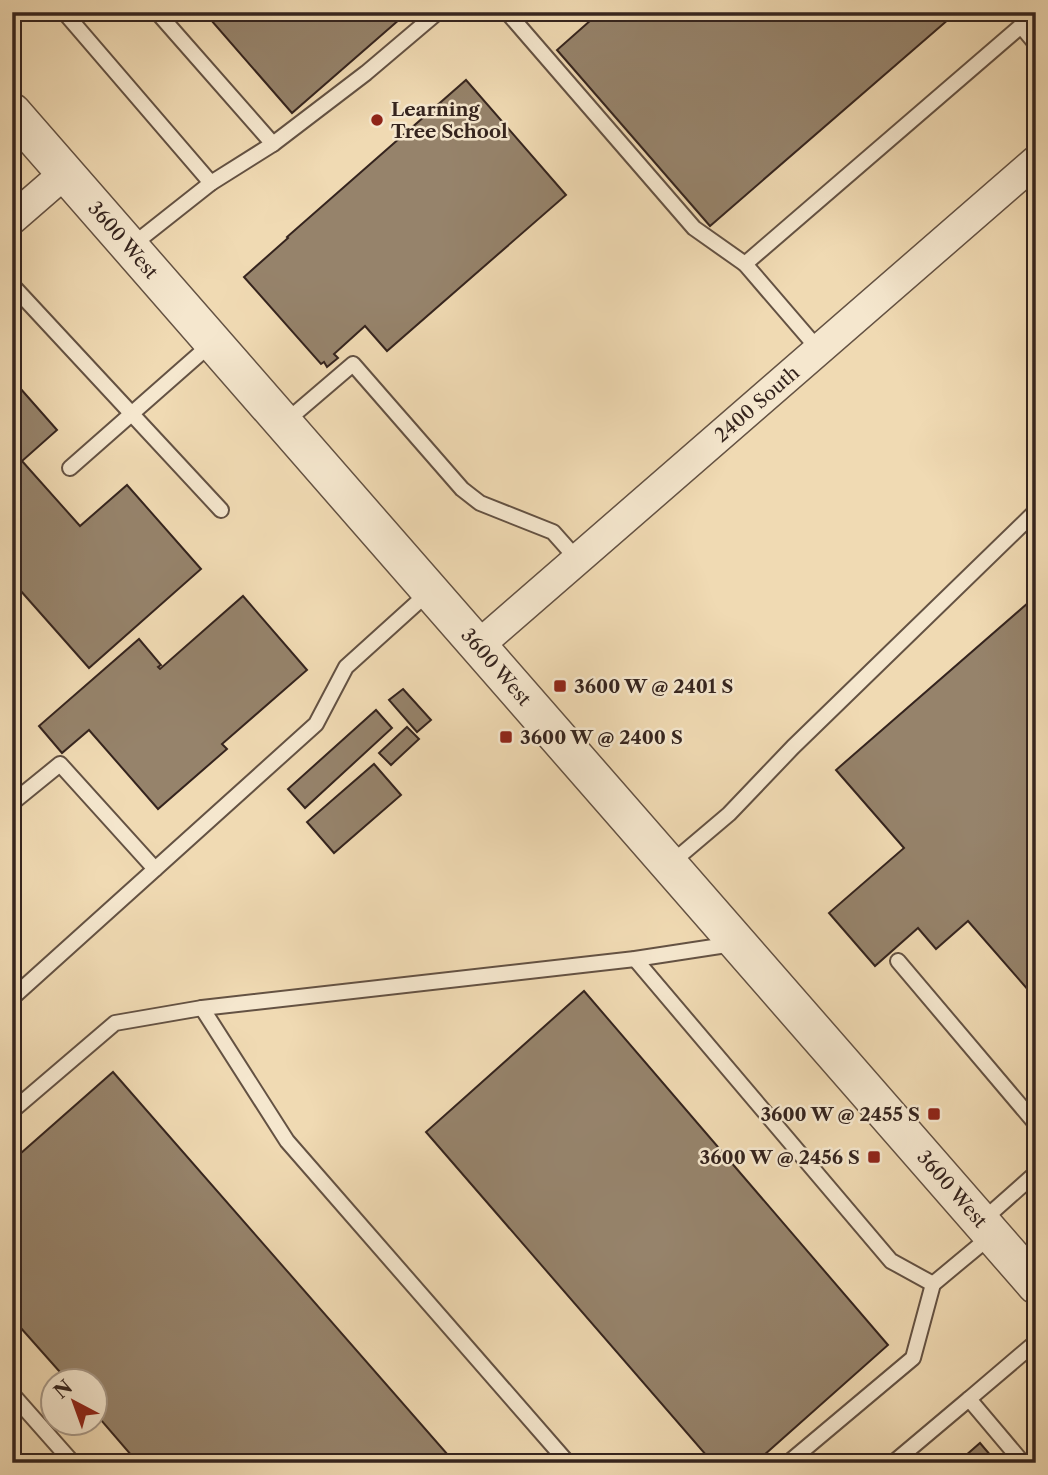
<svg xmlns="http://www.w3.org/2000/svg" width="1048" height="1475" viewBox="0 0 1048 1475" font-family="'Libre Caslon Text',serif">
  <style>
    .building { fill: #96836b; stroke: #35241e; stroke-width: 2 }
    .lines { fill: none; stroke-linecap: round; stroke-linejoin: round }
    .service-casing { stroke: #645243; stroke-width: 18 }
    .minor-casing { stroke: #645243; stroke-width: 33 }
    .tertiary-casing { stroke: #645243; stroke-width: 40 }
    .service { stroke: #f5e7ce; stroke-width: 14 }
    .minor { stroke: #f5e7ce; stroke-width: 30 }
    .tertiary { stroke: #f5e7ce; stroke-width: 37 }
    .poi-dot { fill: #8f2418; stroke: #f5e7ce; stroke-width: 2.5 }
    .labels { text-anchor: middle; dominant-baseline: central; stroke-width: 5; stroke-linejoin: round; paint-order: stroke }
    .poi-label { font-size: 19px; font-weight: bold; fill: #35241e; stroke: #f5e7ce; text-anchor: start }
    .street-label { font-size: 19px; fill: #35241e; stroke: #f5e7ce }
  </style>
  <rect width="100%" height="100%" fill="#f0dab3"/>
  <filter id="stains"><feTurbulence type="fractalNoise" baseFrequency=".00286" numOctaves="4"/><feColorMatrix values="0 0 0 0 .2 0 0 0 0 .09 0 0 0 0 .02 0 0 0 .5 -.17"/></filter>
  <radialGradient id="worn" r=".72"><stop offset=".6" stop-color="#630" stop-opacity="0"/><stop offset="1" stop-color="#630" stop-opacity=".3"/></radialGradient>
  <g class="building">
    <path d="M204,12H408L292,113Z"/>
    <path d="M600,12H957L710,226L557,50Z"/>
    <path d="M466,80L566,195L387,351L365,326L334,354L338,358L327,367L324,362L321,364L244,277L288,238L287,237Z"/>
    <path d="M12,379L57,430L22,461L80,526L127,485L201,569L89,668L12,581Z"/>
    <path d="M243,596L307,670L222,744L227,749L158,809L89,730L62,753L39,726L139,639L161,665L158,667L160,669Z"/>
    <path d="M1036,596V999L968,921L936,949L918,928L875,966L829,913L904,848L836,770Z"/>
    <path d="M403,689L431,720L417,732L389,700Z"/>
    <path d="M376,710L392,728L305,808L288,789Z"/>
    <path d="M407,727L419,739L391,765L379,753Z"/>
    <path d="M374,764L401,795L334,853L307,822Z"/>
    <path d="M584,991L888,1345L755,1463H713L426,1132Z"/>
    <path d="M113,1072L455,1463H138L94,1412V1380H67L12,1318V1161Z"/>
    <path d="M980,1443L997,1463H957Z"/>
  </g>
  <g class="lines">
    <g class="service-casing">
      <g id="service">
        <path d="M64,12L211,183"/>
        <path d="M157,12L273,144"/>
        <path d="M507,12L694,228L745,264L819,350"/>
        <path d="M1021,26L1036,14"/>
        <path d="M130,247L211,183L273,144L366,73L438,12"/>
        <path d="M745,264L1021,26L1036,44"/>
        <path d="M12,285L221,510"/>
        <path d="M284,423L353,364L462,489L480,503L553,532L577,559"/>
        <path d="M70,468L212,343"/>
        <path d="M12,803L60,764L155,869"/>
        <path d="M670,864L729,814L793,747L1036,511"/>
        <path d="M635,959L891,1261L933,1284"/>
        <path d="M898,961L1036,1124"/>
        <path d="M12,998L316,724L346,667L429,592"/>
        <path d="M202,1008L287,1141L568,1463"/>
        <path d="M12,1111L115,1023L202,1008L635,959L733,944"/>
        <path d="M982,1221L1036,1173"/>
        <path d="M12,1394L73,1463"/>
        <path d="M969,1399L1036,1342"/>
        <path d="M788,1463L913,1358L933,1284L992,1235"/>
        <path d="M893,1463L969,1399L1023,1463"/>
      </g>
    </g>
    <g class="minor-casing">
      <g id="minor">
        <path d="M12,219L65,173"/>
        <path d="M478,646L1036,161"/>
      </g>
    </g>
    <g class="tertiary-casing">
      <path id="tertiary" d="M12,112L1036,1285"/>
    </g>
    <use href="#service" class="service"/>
    <use href="#minor" class="minor"/>
    <use href="#tertiary" class="tertiary"/>
  </g>
  <g class="poi-dot">
    <circle cx="377" cy="120" r="7"/>
    <rect x="553" y="679" width="14" height="14" rx="3.5"/>
    <rect x="499" y="730" width="14" height="14" rx="3.5"/>
    <rect x="927" y="1107" width="14" height="14" rx="3.5"/>
    <rect x="867" y="1150" width="14" height="14" rx="3.5"/>
  </g>
  <g class="labels">
    <g class="poi-label">
      <text x="391" y="109">Learning<tspan x="391" dy="22">Tree School</tspan></text>
      <text x="574" y="686">3600 W @ 2401 S</text>
      <text x="520" y="737">3600 W @ 2400 S</text>
      <text x="920" y="1114" text-anchor="end">3600 W @ 2455 S</text>
      <text x="860" y="1157" text-anchor="end">3600 W @ 2456 S</text>
    </g>
    <g class="street-label">
      <text transform="translate(123 240) rotate(49)">3600 West</text>
      <text transform="translate(757 404) rotate(-41)">2400 South</text>
      <text transform="translate(496 667) rotate(49)">3600 West</text>
      <text transform="translate(952 1189) rotate(49)">3600 West</text>
    </g>
  </g>
  <rect width="1048" height="1475" fill="none" stroke="#f0dab3" stroke-width="42"/>
  <rect x="14" y="14" width="1020" height="1447" fill="none" stroke="#35241e" stroke-width="3.5"/>
  <rect x="21" y="21" width="1006" height="1433" fill="none" stroke="#35241e" stroke-width="2"/>
  <g transform="translate(74 1402) rotate(319)"><circle r="33" fill="#f5e7ce" stroke="#a89988" stroke-width="2"/>
  <path d="M0-5L12 26L0 18L-12 26Z" fill="#8f2418"/>
  <text y="-10" font-size="19" font-weight="bold" text-anchor="middle" fill="#35241e">N</text>
  </g>
  <rect width="100%" height="100%" filter="url(#stains)"/>
  <rect width="100%" height="100%" fill="url(#worn)"/>
</svg>
